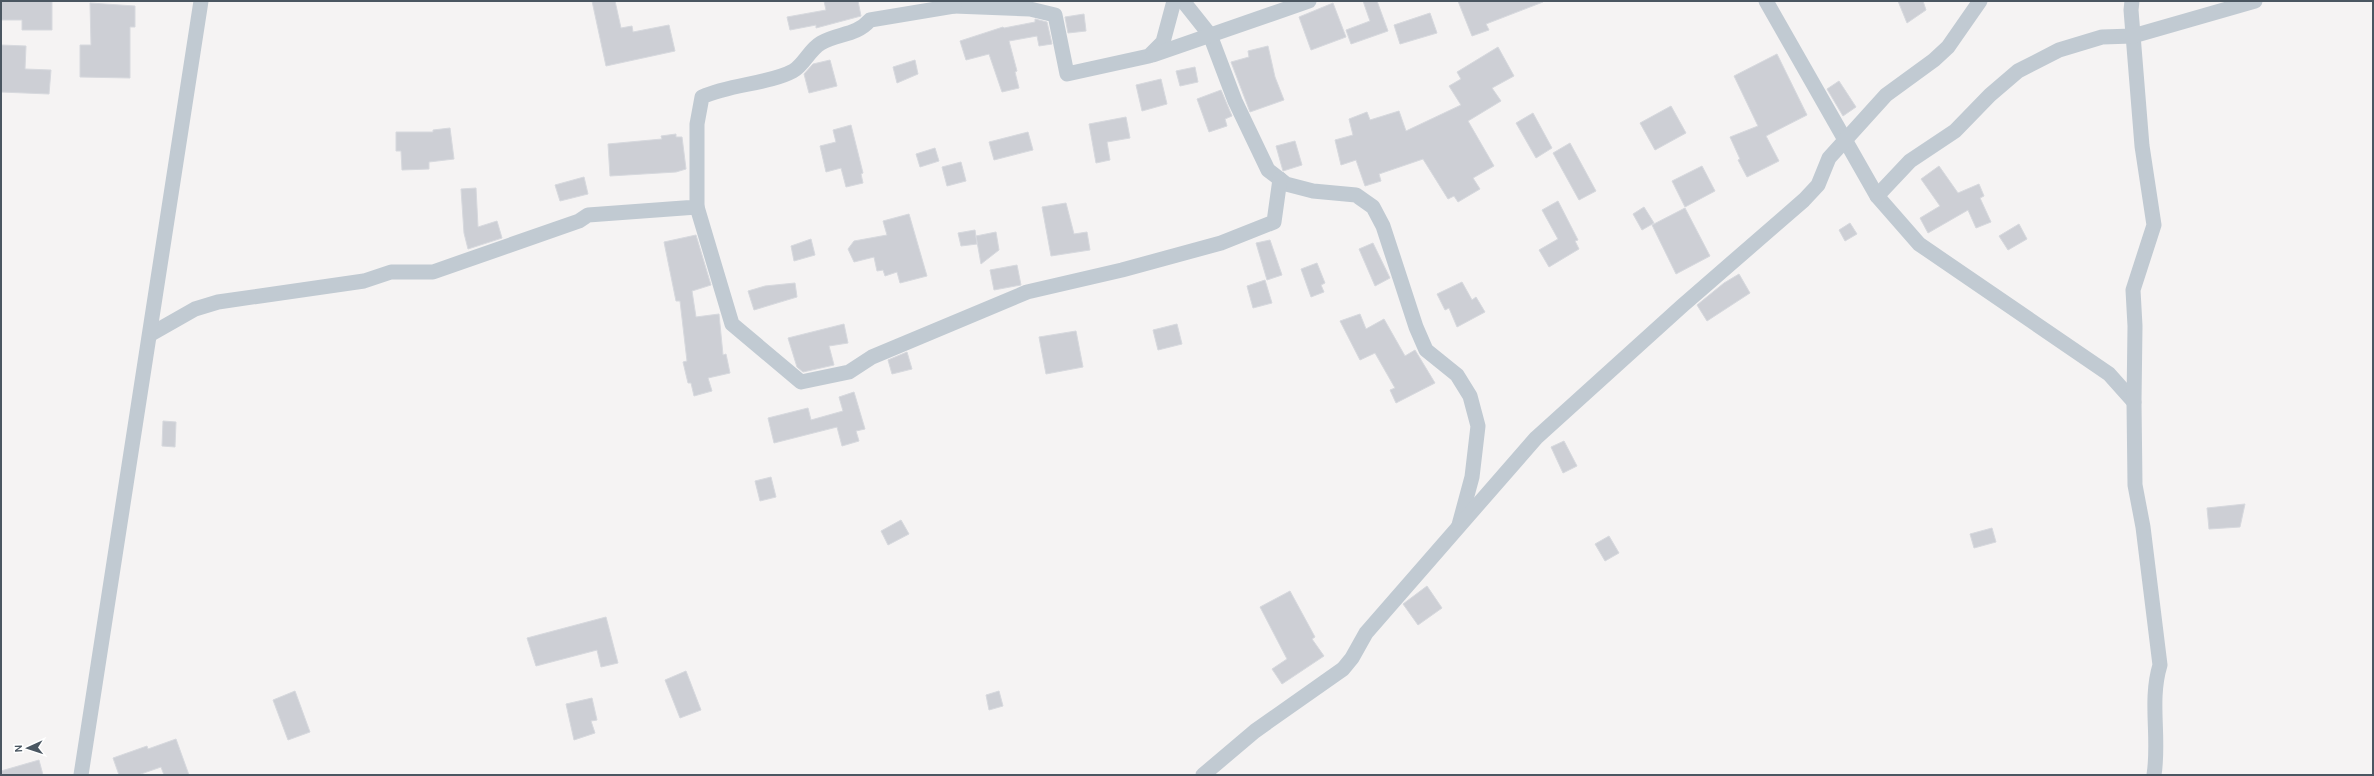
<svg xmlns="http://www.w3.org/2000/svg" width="2374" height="776" viewBox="0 0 2374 776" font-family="Karla,sans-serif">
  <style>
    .building { fill: #cdcfd5; stroke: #d7d9de }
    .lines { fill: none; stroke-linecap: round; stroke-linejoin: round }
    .street { stroke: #c1cad2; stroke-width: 15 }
  </style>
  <rect width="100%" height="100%" fill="#f5f3f3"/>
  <g class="building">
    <path d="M1,1H52V30H22V20H1Z"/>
    <path d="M592,1H615L621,28L632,26L633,32L669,25L675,51L606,66Z"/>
    <path d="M824,1H858L861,16L816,28V25L790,30L787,17L826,10Z"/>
    <path d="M1363,1H1377L1388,31L1351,44L1346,30L1370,21Z"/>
    <path d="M1458,1H1542L1543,2L1486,24L1489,30L1472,36Z"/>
    <path d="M1898,1H1923L1926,10L1907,23Z"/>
    <path d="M90,3L135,6V27H130V78L80,77V45H91Z"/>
    <path d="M1333,3L1346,37L1311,50L1299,17Z"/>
    <path d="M1430,13L1437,33L1400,44L1394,25Z"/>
    <path d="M1084,14L1086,31L1068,33L1065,17Z"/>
    <path d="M1035,19L1047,22L1052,44L1039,46L1037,36L1009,41L1017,71L1015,72L1019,88L1002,92L989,54L966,60L960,41L1003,27L1004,28L1035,22Z"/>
    <path d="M1,45L26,46L25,69L51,70L49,94L1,92Z"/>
    <path d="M1268,46L1275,77L1284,100L1250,112L1231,62L1249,57L1248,51Z"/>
    <path d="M1498,47L1514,76L1492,88L1501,101L1468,121L1494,166L1473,178L1480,189L1458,202L1454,196L1448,199L1423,159L1379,174L1381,181L1365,186L1356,160L1341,165L1335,140L1353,135L1349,119L1367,112L1370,120L1399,111L1406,131L1461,105L1449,86L1461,79L1457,72Z"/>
    <path d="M1777,54L1807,115L1766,136L1779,161L1747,177L1738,160L1740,159L1730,137L1758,126L1734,76Z"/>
    <path d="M830,60L837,86L809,93L804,74L813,64Z"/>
    <path d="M915,60L918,74L897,83L893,67Z"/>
    <path d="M1195,67L1198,82L1180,86L1176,71Z"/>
    <path d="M1161,79L1167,104L1142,111L1136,85Z"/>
    <path d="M1839,81L1856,107L1843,116L1827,89Z"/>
    <path d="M1221,90L1232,116L1225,119L1227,126L1209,132L1197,99Z"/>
    <path d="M1671,106L1686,133L1655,150L1640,123Z"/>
    <path d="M1533,113L1552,148L1536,158L1516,123Z"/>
    <path d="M1126,117L1130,138L1107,142L1110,160L1096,163L1089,124Z"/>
    <path d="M851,125L863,173L861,174L863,183L846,187L841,168L826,172L820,146L836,142L833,130Z"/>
    <path d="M450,128L454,159L429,162V169L402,170L401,151H396V132H433V130Z"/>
    <path d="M1028,132L1033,150L994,160L989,142Z"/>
    <path d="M676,134V137H682L686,169L676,172L610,176L608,144L662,139L661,136Z"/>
    <path d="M1295,141L1302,165L1283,171L1276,146Z"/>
    <path d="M1570,143L1596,191L1579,200L1553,153Z"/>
    <path d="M935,148L939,161L920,167L916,154Z"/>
    <path d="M961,162L966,181L947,186L942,167Z"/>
    <path d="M1702,166L1715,191L1685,207L1672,181Z"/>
    <path d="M1939,166L1958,193L1979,184L1984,196L1980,198L1991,222L1976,228L1968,210L1928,233L1920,218L1940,206L1921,179Z"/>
    <path d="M584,177L588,194L560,201L555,185Z"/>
    <path d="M476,188L478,227L497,221L502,238L468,249L464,233L461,189Z"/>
    <path d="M1558,201L1578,240L1575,241L1579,249L1549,267L1539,250L1558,239L1542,210Z"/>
    <path d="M1066,203L1074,234L1087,232L1090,250L1051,256L1042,207Z"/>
    <path d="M1644,207L1654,223L1642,230L1633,214Z"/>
    <path d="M1685,208L1710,256L1676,274L1652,225Z"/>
    <path d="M909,214L927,276L900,283L897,272L885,276L883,270L877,271L874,257L854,262L848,249L854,241L887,235L883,221Z"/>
    <path d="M1850,223L1857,234L1845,241L1839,230Z"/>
    <path d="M2019,224L2027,239L2008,250L1999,236Z"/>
    <path d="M975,230L977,244L961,246L958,233Z"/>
    <path d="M996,232L999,250L981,264L976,236Z"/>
    <path d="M696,235L711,285L692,291L696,317L719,314L723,355L726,354L730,373L708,378L712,391L694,396L691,383H688L683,362L687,361L680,301H676L664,242Z"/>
    <path d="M811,239L815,255L794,261L791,246Z"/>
    <path d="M1270,240L1282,275L1267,280L1256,243Z"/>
    <path d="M1373,243L1390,278L1375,286L1359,249Z"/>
    <path d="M1317,263L1325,283L1321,285L1324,292L1311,297L1301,269Z"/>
    <path d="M1017,265L1021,285L994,290L990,270Z"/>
    <path d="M1739,274L1750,293L1707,321L1697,305L1724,283Z"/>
    <path d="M1265,280L1272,303L1253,308L1247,286Z"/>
    <path d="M1462,282L1472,300L1476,297L1485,312L1457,327L1449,308L1445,310L1437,294Z"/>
    <path d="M795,283L797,297L754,310L748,291L765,286Z"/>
    <path d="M1360,314L1366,329L1384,319L1405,356L1415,350L1435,383L1396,403L1390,390L1395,388L1375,353L1360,360L1340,321Z"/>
    <path d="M844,324L848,343L829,346L834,365L803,372L797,367L788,338Z"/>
    <path d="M1177,324L1182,344L1158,350L1153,330Z"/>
    <path d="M1076,331L1083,367L1046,374L1039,337Z"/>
    <path d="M907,352L912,369L892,374L888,360Z"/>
    <path d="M854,392L865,429L856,431L859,441L842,446L837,427L774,443L768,418L808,408L811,420L843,411L839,397Z"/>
    <path d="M163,421L176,422L175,447L162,446Z"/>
    <path d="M1564,441L1577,466L1563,473L1551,447Z"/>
    <path d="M771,477L776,497L760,501L755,481Z"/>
    <path d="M2245,504L2240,527L2209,529L2207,508Z"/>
    <path d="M901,520L909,534L888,545L881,531Z"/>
    <path d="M1992,528L1996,542L1974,548L1970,534Z"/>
    <path d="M1609,536L1619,553L1605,561L1595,544Z"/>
    <path d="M1427,586L1442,608L1418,625L1403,604Z"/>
    <path d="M1290,591L1315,637L1312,639L1324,656L1282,684L1272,669L1287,659L1260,607Z"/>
    <path d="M606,617L618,663L601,667L597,650L536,666L527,638Z"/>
    <path d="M686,671L701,710L680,718L665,680Z"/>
    <path d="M295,691L310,732L288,740L273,700Z"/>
    <path d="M999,691L1003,706L989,710L986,695Z"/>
    <path d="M592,698L597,720L591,721L595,733L574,740L566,704Z"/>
    <path d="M176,739L189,775H164L161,767L138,775H119L113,758L147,746L148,749Z"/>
    <path d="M39,760L43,775H2L1,771Z"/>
  </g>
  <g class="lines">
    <g class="street">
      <path d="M1183,1L1210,35L1235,101L1268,170L1286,184L1313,191L1356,195L1373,207L1383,226L1416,327L1426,350L1457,375L1470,396L1478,426L1472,477L1459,525"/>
      <path d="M1766,1L1877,196L1919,244L2109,374L2134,402"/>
      <path d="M2132,1L2131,10L2142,146L2154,225L2133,290L2135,326L2134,402L2135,485L2143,527L2160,665C2149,701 2160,738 2154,775"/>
      <path d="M954,6L1030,9L1055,15L1067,74L1149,56L1163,42L1174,1"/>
      <path d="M1153,55L1309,1"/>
      <path d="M1877,196L1910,161L1955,131L1990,95L2018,71L2059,50L2102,37L2133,36L2255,1"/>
      <path d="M697,207L732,324L801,382L849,372L872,357L1027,292L1122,270L1221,243L1274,222L1280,179"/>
      <path d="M151,334L195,309L218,302L364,281L391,272H433L579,221L588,215L697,207V124L702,97C730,84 769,84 793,71C804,65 809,50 821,43C838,33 856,36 870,20L954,6L952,1"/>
      <path d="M81,775L201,1"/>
      <path d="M1203,775L1255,731L1343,669L1352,658L1366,633L1536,438L1682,306L1804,200L1818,185L1829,158L1886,95L1934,60L1948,47L1980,1"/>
    </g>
  </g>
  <rect width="2374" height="776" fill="none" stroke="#4a5661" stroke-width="4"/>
  <g transform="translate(28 748) rotate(267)" stroke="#ffffff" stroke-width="3" paint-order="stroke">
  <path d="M0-3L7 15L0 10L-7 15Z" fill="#4a5661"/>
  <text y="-6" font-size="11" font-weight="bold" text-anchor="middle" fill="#4a5661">N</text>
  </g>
</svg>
